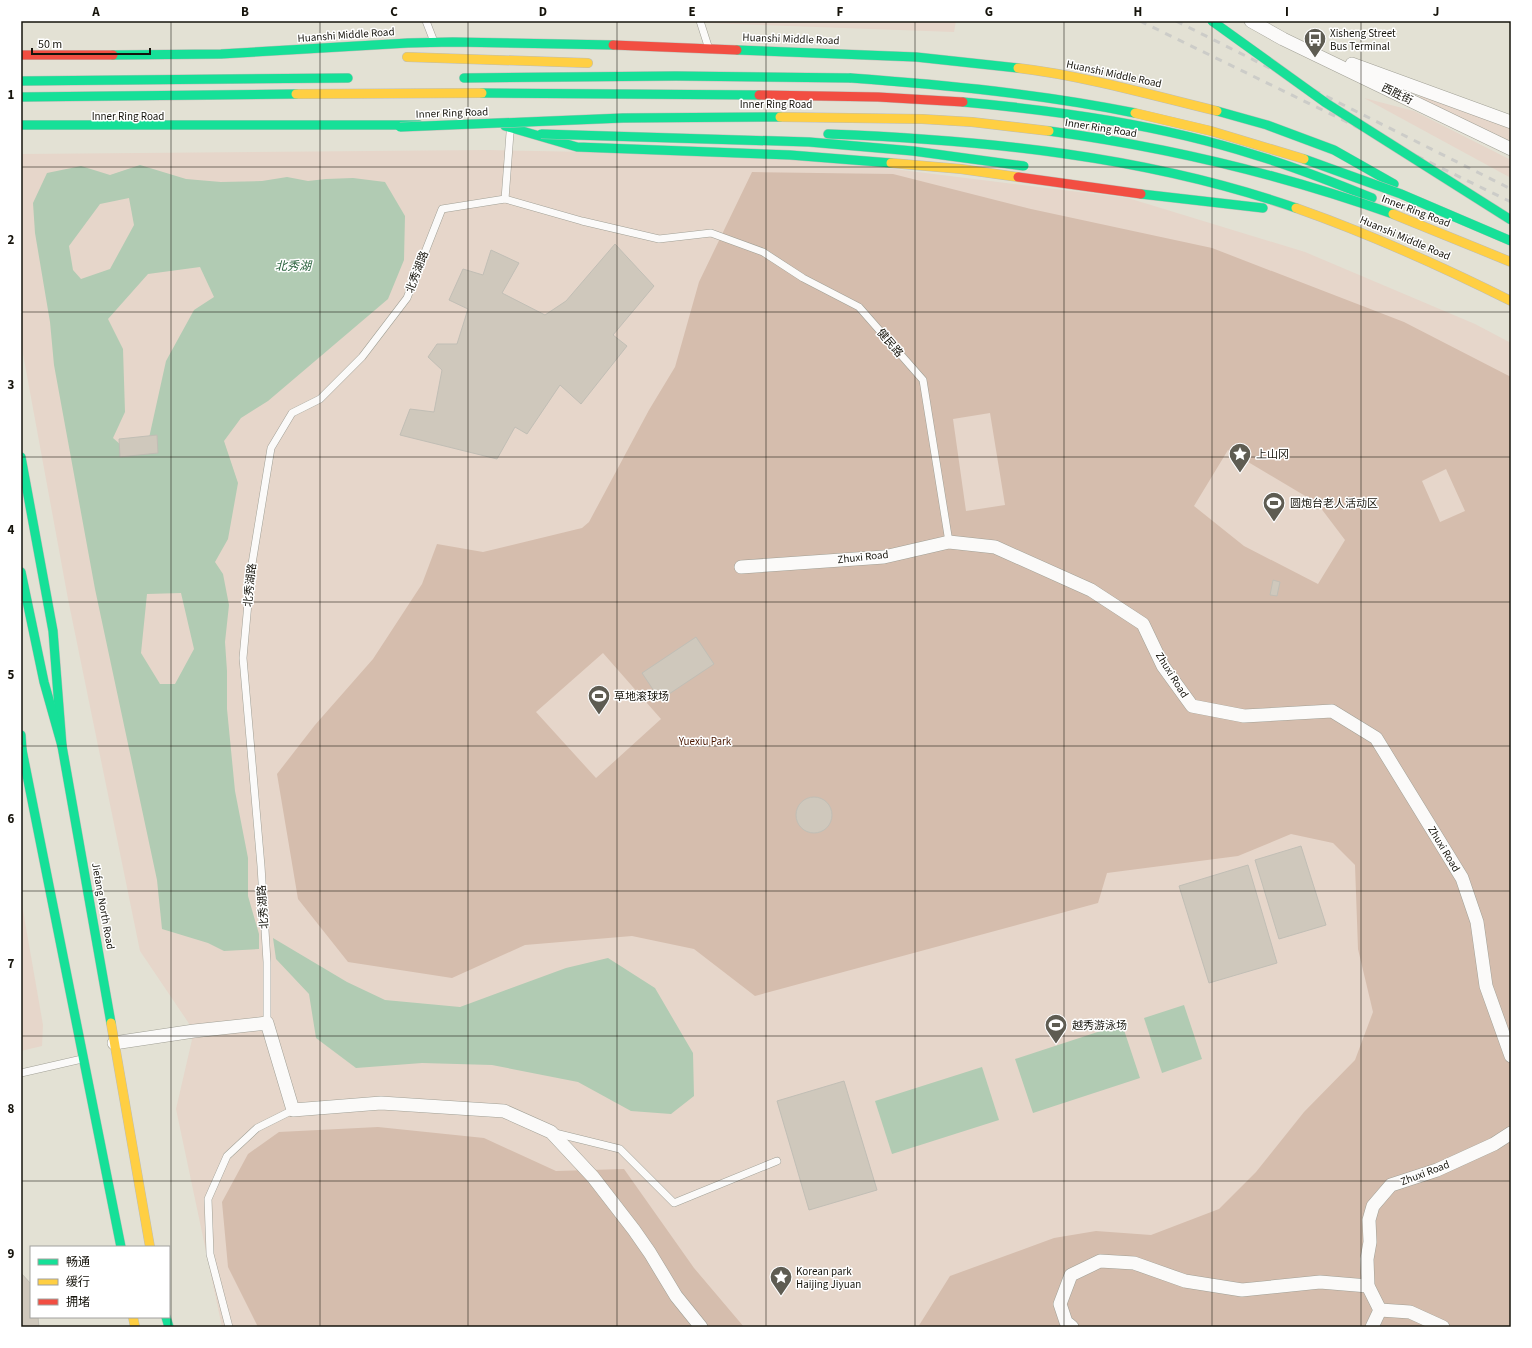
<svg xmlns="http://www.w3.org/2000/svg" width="1532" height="1348" viewBox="0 0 1532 1348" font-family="'Source Sans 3','Noto Sans SC',sans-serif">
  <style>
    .green { fill: #e6d6ca }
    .forest { fill: #d5bdad; fill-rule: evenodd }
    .water { fill: #b1cbb3; fill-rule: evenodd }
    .building { fill: #cfc8bc; stroke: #c1beb5 }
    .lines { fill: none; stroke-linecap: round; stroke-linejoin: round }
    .lane-casing { stroke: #a1a096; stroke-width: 8 }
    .street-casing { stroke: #a1a096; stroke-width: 14 }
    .fast-casing { stroke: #bdbdb6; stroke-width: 10 }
    .slow-casing { stroke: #bdbdb6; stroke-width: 10 }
    .jam-casing { stroke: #bdbdb6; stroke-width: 10 }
    .lane { stroke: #fbfaf9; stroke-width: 7 }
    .street { stroke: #fbfaf9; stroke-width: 13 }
    .fast { stroke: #16e098; stroke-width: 9 }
    .slow { stroke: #ffcf43; stroke-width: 9 }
    .jam { stroke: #f24e42; stroke-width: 9 }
    .rail { stroke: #ccccc8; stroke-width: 3; stroke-dasharray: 7 7; stroke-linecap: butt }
    .fast-bridge-casing { stroke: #bdbdb6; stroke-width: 10; stroke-linecap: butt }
    .slow-bridge-casing { stroke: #bdbdb6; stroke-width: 10; stroke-linecap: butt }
    .fast-bridge { stroke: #16e098; stroke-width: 9 }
    .slow-bridge { stroke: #ffcf43; stroke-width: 9 }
    .grid { fill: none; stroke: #16140c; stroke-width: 1; stroke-opacity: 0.55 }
    .labels { text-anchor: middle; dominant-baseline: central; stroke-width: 3; stroke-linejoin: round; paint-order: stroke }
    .poi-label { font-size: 11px; fill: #16140c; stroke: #fff; text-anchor: start }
    .street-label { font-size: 11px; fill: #16140c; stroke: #fff }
    .park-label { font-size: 11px; fill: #4a1700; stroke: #fff }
    .water-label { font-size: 12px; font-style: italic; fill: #2a633e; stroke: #fff }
    .neatline { fill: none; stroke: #16140c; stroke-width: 1.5 }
    .grid-label { font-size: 13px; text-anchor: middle; font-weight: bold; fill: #16140c }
  </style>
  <rect width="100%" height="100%" fill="#e3e1d4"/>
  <g class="green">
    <path d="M652,21H956L954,32Z"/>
    <path d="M1425,95L1511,129V145L1419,101V97Z"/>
    <path d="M1364,98L1414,111L1511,160V178Z"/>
    <path d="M487,150L701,154L821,160L1128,198L1305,252L1475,324L1511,343V1327H222L176,1109L194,1031L140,951L68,599L21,343V154Z"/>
    <path d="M21,899L43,1025L42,1046L21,1051Z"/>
  </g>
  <g class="forest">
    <path d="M752,172L893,174L1031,209L1212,248L1404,322L1511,377V1327H918L950,1276L1054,1238L1096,1231L1151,1235L1219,1209L1256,1172L1304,1112L1355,1060L1373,1012L1358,949L1355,865L1333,843L1291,834L1238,856L1107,873L1098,903L755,996L694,949L632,936L525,945L452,978L348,962L298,899L277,774L315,725L373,659L422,584L437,544L483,552L582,528L589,522L649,410L675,367L699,282ZM990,413L1005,505L966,511L953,419ZM1228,450L1317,503L1345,540L1318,584L1244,546L1194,506ZM1446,469L1465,511L1440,522L1422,481ZM603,653L661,719L596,778L536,712Z"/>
    <path d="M378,1127L484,1138L556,1171L624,1169L694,1268L744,1327H258L228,1267L222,1202L248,1154L279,1132Z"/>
  </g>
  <g class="water">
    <path d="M140,165L186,179L221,182L262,181L287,177L308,181L326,179L353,178L385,182L405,216L404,260L388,299L268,401L241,418L224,441L238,483L228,539L215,562L223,574L229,605L225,642L227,671V709L235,791L248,858V896L259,934V949L224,951L208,943L162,929L157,880L95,589L54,365L50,322L35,233L33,203L47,173L81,166L110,175ZM129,198L134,225L110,269L81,279L73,270L69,246L100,204ZM200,267L214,297L194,310L166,361L149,438L121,445L113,438L125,412L123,349L108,319L148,274ZM181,593L194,649L175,684H160L141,653L147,594Z"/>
    <path d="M273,938L347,982L385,1000L460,1007L566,968L608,958L655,988L693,1053L694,1096L671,1114L631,1111L578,1082L492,1065L422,1063L356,1068L316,1038L309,994L276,959Z"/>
    <path d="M1184,1005L1202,1059L1162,1073L1144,1018Z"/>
    <path d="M1122,1024L1140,1078L1033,1113L1015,1059Z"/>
    <path d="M982,1067L999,1120L892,1154L875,1101Z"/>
  </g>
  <g class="building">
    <path d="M615,244L654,286L613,335L627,346L581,404L560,385L527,434L515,427L497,459L400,435L410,409L434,412L442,370L428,357L437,344H457L468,309L449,300L463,269L483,275L491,250L519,263L502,293L545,315L566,301Z"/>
    <path d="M157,435L158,453L120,457L119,439Z"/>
    <path d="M1273,580L1280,582L1277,596L1270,595Z"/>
    <path d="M696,637L714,664L660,700L642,673Z"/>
    <circle cx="814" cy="815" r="18"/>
    <path d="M1301,846L1326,925L1279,939L1255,860Z"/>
    <path d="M1248,865L1277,963L1209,983L1179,886Z"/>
    <path d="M844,1081L877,1190L809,1210L777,1101Z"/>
    <path d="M21,1273L31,1284V1317H38L39,1327H21Z"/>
  </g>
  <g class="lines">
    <g class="lane-casing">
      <g id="lane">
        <path d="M426,21L433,39"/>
        <path d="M700,21L708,46"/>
        <path d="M505,199L510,133"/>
        <path d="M267,1023V962L261,866L243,658L251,570L271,448L292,413L320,399L362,357L407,298L442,209L505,199L582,221L659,239L711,233L763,252L803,278L859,307L923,380L949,542"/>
        <path d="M21,1073L82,1059"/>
        <path d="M555,1133L620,1149L674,1203L777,1161"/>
        <path d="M229,1327L210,1254L208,1199L227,1156L257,1128L293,1110"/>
      </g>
    </g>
    <g class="street-casing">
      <g id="street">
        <path d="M1251,21L1283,39L1511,149"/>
        <path d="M1352,64L1511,122"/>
        <path d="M741,567L884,557L949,542L995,547L1091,590L1143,624L1163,666L1192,706L1244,716L1332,711L1376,738L1462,878L1477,922L1486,986L1511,1056"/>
        <path d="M114,1043L194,1031L267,1023L293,1110L381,1103L504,1111L551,1132L593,1177L634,1230L650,1253L676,1296L701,1327"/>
        <path d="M1380,1310L1368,1286L1367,1259L1370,1242L1369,1220L1373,1206L1391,1185L1437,1170L1494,1144L1511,1133"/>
        <path d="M1380,1310L1410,1312L1443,1327"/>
        <path d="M1072,1327L1066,1322L1060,1304L1071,1275L1100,1261L1134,1263L1185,1281L1242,1290L1320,1282L1368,1286"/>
        <path d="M1372,1327L1380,1310"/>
      </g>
    </g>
    <g class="fast-casing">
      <g id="fast">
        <path d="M737,50L916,57L1018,68"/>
        <path d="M113,55L221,54L408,43L453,42L613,45"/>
        <path d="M464,78L676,76L851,78"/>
        <path d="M21,81L348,78"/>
        <path d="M482,93L759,95"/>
        <path d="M21,97L296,94"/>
        <path d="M963,102C1061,111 1161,125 1255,155C1295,167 1333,182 1372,198"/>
        <path d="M1217,111L1267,125L1334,150L1394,184"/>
        <path d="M21,125H419"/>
        <path d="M505,126L577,147L790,155L891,163"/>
        <path d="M828,134C986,140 1146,156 1296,208"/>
        <path d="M1141,194L1263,208"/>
        <path d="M21,457L53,631L62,746"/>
        <path d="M21,572L44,682L62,746L111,1023"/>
        <path d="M21,735L22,750L121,1247"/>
        <path d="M21,746L22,750"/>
        <path d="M166,1317L169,1327"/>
      </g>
    </g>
    <g class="slow-casing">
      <g id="slow">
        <path d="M407,57L588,63"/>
        <path d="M1018,68C1085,76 1151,95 1217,111"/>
        <path d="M296,94L482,93"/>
        <path d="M891,163L961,169L1018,177"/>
        <path d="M1296,208C1370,234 1441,266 1511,301"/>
        <path d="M111,1023L150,1247"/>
        <path d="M133,1317L135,1327"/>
      </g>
    </g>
    <g class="jam-casing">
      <g id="jam">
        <path d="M613,45L737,50"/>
        <path d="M21,55H113"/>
        <path d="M759,95L878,97L963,102"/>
        <path d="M1018,177L1141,194"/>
      </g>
    </g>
    <use href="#lane" class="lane"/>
    <use href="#street" class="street"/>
    <use href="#fast" class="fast"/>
    <use href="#slow" class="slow"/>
    <use href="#jam" class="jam"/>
    <g class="rail">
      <path d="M1140,21L1511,202"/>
      <path d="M1176,21L1511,189"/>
    </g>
    <g class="fast-bridge-casing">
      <g id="fast-bridge">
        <path d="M1212,21L1326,103L1511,220"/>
        <path d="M851,78C946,85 1042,94 1135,113"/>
        <path d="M400,127L623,118L780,117"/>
        <path d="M1049,131C1166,147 1281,174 1393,214"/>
        <path d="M541,134L809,142L913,151L1024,166"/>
        <path d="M1304,159L1401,194L1511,241"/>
      </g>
    </g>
    <g class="slow-bridge-casing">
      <g id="slow-bridge">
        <path d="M1135,113L1211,131L1304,159"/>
        <path d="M780,117L922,119L972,122L1049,131"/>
        <path d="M1393,214L1511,262"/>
      </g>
    </g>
    <use href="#fast-bridge" class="fast-bridge"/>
    <use href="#slow-bridge" class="slow-bridge"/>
  </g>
  <path class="grid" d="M171,21V1327M320,21V1327M468,21V1327M617,21V1327M766,21V1327M915,21V1327M1064,21V1327M1212,21V1327M1361,21V1327M21,167H1511M21,312H1511M21,457H1511M21,602H1511M21,746H1511M21,891H1511M21,1036H1511M21,1181H1511"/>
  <defs>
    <g id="bus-pin" transform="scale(1.15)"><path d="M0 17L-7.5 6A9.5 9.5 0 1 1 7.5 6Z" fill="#5e5c52" stroke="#fff"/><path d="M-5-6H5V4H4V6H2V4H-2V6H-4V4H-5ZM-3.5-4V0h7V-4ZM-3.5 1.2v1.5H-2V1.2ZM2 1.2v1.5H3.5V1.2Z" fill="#fff"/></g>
    <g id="sight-pin" transform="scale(1.15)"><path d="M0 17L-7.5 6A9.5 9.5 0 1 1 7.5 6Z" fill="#5e5c52" stroke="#fff"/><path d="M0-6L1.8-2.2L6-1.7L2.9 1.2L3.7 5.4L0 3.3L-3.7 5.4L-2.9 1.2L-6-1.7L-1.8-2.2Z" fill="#fff"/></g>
    <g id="stadium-pin" transform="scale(1.15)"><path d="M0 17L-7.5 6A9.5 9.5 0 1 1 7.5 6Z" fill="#5e5c52" stroke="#fff"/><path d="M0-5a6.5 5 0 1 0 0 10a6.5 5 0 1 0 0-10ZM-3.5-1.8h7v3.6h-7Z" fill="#fff"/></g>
  </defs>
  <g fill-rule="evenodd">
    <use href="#bus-pin" x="1315" y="39"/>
    <use href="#sight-pin" x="1240" y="454"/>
    <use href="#stadium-pin" x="1274" y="503"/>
    <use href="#stadium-pin" x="599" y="696"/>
    <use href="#stadium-pin" x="1056" y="1025"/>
    <use href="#sight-pin" x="781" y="1277"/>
  </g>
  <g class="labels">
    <g class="poi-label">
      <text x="1330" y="33">Xisheng Street<tspan x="1330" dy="13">Bus Terminal</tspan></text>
      <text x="1256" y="454">上山冈</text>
      <text x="1290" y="503">圆炮台老人活动区</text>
      <text x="614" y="696">草地滚球场</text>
      <text x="1072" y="1025">越秀游泳场</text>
      <text x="796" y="1271">Korean park<tspan x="796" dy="13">Haijing Jiyuan</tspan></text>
    </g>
    <g class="street-label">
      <text transform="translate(346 35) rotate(-4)">Huanshi Middle Road</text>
      <text transform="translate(791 39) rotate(2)">Huanshi Middle Road</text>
      <text transform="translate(1114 74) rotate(12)">Huanshi Middle Road</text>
      <text transform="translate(1397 94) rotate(26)">西胜街</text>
      <text x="776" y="104">Inner Ring Road</text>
      <text transform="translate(452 113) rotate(-2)">Inner Ring Road</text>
      <text x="128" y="116">Inner Ring Road</text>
      <text transform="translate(1101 128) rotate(9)">Inner Ring Road</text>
      <text transform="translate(1416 211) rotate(21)">Inner Ring Road</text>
      <text transform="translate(1405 238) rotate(23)">Huanshi Middle Road</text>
      <text transform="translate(417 272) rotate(-69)">北秀湖路</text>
      <text transform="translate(890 343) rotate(49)">健民路</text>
      <text transform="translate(863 557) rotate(-6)">Zhuxi Road</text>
      <text transform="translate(250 585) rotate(-84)">北秀湖路</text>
      <text transform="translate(1172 675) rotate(58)">Zhuxi Road</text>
      <text transform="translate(1444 849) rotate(59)">Zhuxi Road</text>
      <text transform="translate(103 906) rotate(80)">Jiefang North Road</text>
      <text transform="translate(263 907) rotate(-94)">北秀湖路</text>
      <text transform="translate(1425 1173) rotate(-21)">Zhuxi Road</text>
    </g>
    <g class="park-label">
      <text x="705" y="741">Yuexiu Park</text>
    </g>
    <g class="water-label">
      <text x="293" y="266">北秀湖</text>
    </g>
  </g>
  <rect width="1532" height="1348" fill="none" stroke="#ffffff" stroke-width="44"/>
  <rect x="30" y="1246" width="140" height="72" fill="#ffffff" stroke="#a2a19e"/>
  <rect x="38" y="1259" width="20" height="6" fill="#16e098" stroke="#a2a19e"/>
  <text x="66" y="1266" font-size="12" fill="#16140c">畅通</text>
  <rect x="38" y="1279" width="20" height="6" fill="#ffcf43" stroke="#a2a19e"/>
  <text x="66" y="1286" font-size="12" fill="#16140c">缓行</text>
  <rect x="38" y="1299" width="20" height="6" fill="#f24e42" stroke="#a2a19e"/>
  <text x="66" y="1306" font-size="12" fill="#16140c">拥堵</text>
  <path d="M32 48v6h118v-6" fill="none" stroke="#16140c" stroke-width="2"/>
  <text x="38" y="48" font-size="12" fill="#16140c" stroke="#ffffff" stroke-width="3" paint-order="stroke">50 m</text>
  <rect x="22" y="22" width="1488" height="1304" class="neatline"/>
  <g class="grid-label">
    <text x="96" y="16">A</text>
    <text x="245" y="16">B</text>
    <text x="394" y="16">C</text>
    <text x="543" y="16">D</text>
    <text x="692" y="16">E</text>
    <text x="840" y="16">F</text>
    <text x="989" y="16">G</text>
    <text x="1138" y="16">H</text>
    <text x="1287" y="16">I</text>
    <text x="1436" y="16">J</text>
    <text x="11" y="99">1</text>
    <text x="11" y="244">2</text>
    <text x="11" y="389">3</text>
    <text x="11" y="534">4</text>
    <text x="11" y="679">5</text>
    <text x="11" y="823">6</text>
    <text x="11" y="968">7</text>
    <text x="11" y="1113">8</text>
    <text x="11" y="1258">9</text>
  </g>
</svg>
